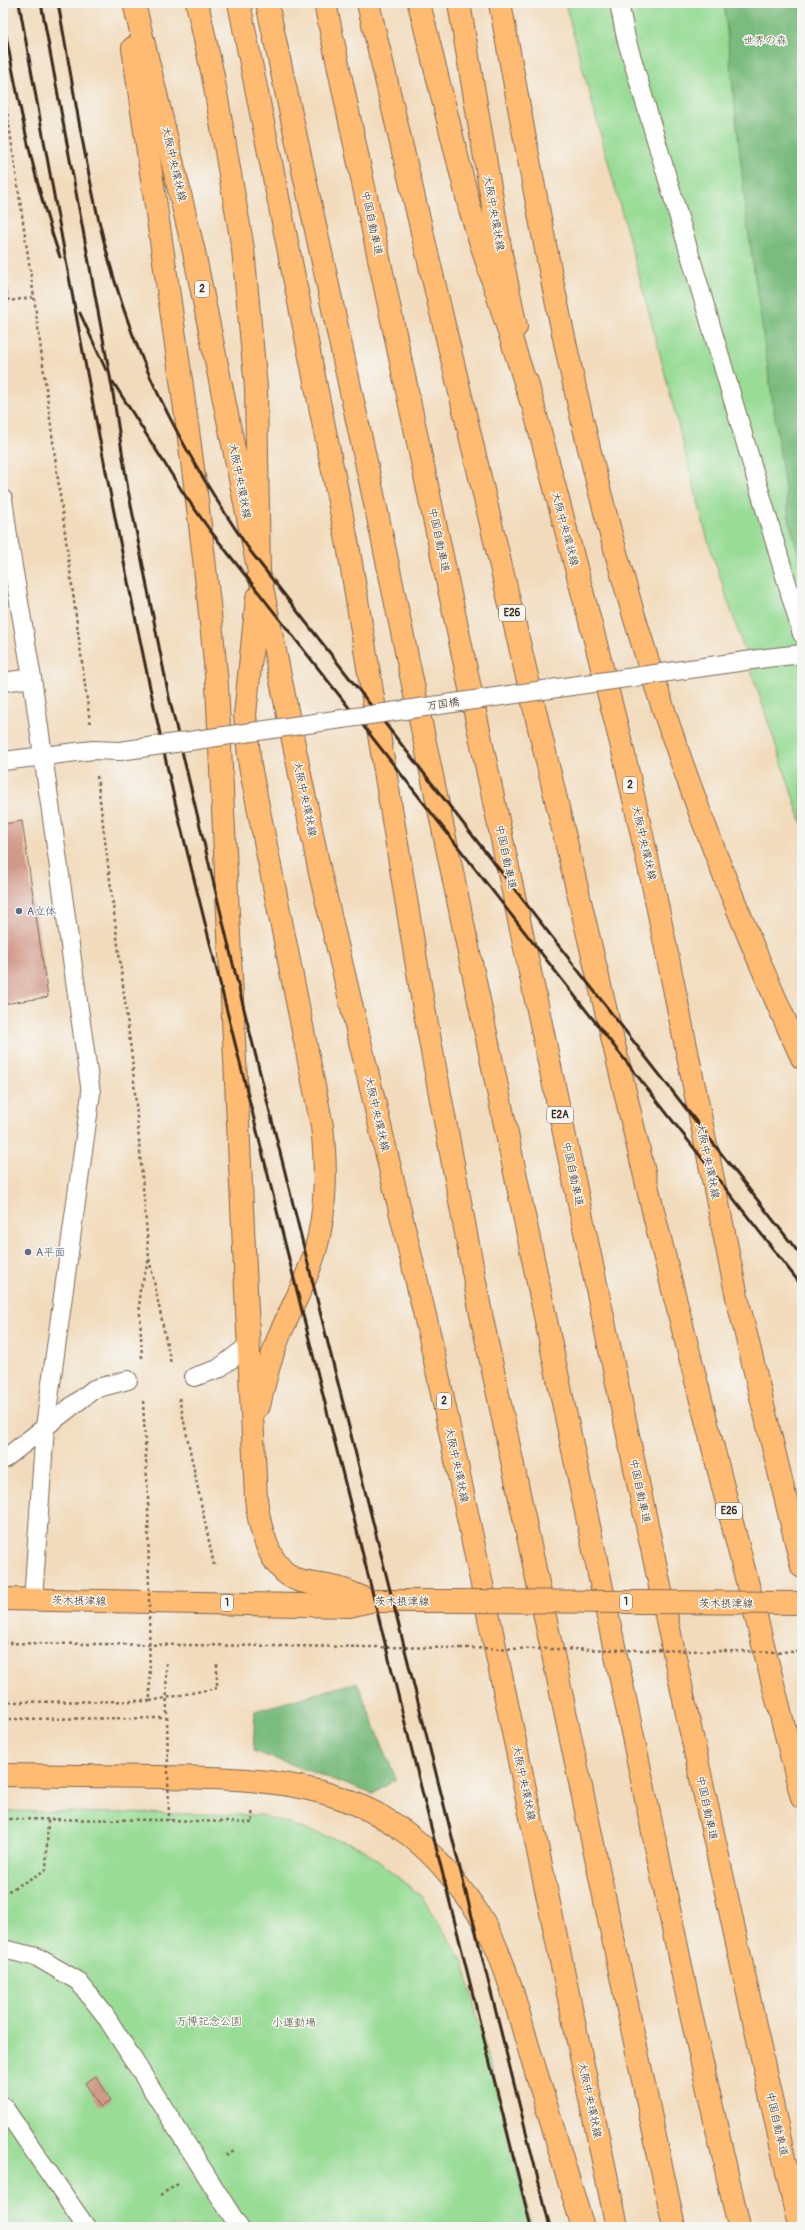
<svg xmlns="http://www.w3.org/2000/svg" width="805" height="2230" viewBox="0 0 805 2230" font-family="Pangolin,'Klee One',sans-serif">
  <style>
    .green { fill: #98dc95; stroke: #6a835a }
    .forest { fill: #7abc7e; stroke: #5a734e }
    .building { fill: #d19989 }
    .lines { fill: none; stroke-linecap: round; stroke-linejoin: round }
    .service-casing { stroke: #7b6855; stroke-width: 20 }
    .primary-casing { stroke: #7b6855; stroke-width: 24 }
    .motorway-casing { stroke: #7b6855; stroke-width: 24 }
    .path { stroke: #7b6855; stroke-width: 2.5; stroke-dasharray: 3 3; stroke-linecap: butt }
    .service { stroke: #fff; stroke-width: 18 }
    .primary { stroke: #ffbb71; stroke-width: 22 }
    .motorway { stroke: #ffbb71; stroke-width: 22 }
    .rail { stroke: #3b2a1e; stroke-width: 3 }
    .service-bridge-casing { stroke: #7b6855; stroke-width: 20; stroke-linecap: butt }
    .primary-bridge-casing { stroke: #7b6855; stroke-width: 24; stroke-linecap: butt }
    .path-bridge { stroke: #7b6855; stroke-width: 2.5; stroke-dasharray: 3 3; stroke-linecap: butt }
    .service-bridge { stroke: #fff; stroke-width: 18 }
    .primary-bridge { stroke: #ffbb71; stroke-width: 22 }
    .service-dot { fill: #5c6f8a; stroke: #f6f6f2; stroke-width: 1.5 }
    .labels { text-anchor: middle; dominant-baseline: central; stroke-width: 3; stroke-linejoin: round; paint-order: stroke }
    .shield { fill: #f6f6f2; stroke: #73675e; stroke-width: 1 }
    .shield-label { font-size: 10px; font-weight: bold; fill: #3b2a1e }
    .park-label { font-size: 11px; fill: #52563c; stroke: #f6f6f2 }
    .street-label { font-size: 11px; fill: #3b2a1e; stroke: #f6f6f2 }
    .service-label { font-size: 11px; fill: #4e5e75; stroke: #f6f6f2; text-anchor: start }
  </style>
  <rect width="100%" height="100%" fill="#f6f6f2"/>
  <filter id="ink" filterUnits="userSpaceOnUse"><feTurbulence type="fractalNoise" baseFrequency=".025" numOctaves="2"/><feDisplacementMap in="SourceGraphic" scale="8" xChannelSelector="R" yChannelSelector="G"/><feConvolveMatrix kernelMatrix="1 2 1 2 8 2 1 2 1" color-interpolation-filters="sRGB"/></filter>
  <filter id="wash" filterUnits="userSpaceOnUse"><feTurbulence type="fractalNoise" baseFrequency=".012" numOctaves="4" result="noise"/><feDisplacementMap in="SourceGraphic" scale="16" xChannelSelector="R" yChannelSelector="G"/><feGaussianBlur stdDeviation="0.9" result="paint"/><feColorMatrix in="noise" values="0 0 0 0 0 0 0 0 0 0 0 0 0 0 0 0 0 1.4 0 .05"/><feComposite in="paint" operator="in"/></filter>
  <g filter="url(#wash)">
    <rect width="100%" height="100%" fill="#f2dbbc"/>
    <g class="green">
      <path d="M565,3H802V824L708,541L652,324Z"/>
      <path d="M3,1811L261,1815L362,1848L421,1896L463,1961L532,2227H3Z"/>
    </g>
    <g class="forest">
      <path d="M724,3H802V566L790,524L747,222Z"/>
      <path d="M357,1682L396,1779L373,1794L253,1751L255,1711Z"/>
    </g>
    <g id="blocks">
      <g class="building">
        <path d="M22,821L48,997L3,1004V824Z"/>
        <path d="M96,2076L111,2101L100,2107L85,2083Z"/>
      </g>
    </g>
  </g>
  <g filter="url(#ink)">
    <use href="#blocks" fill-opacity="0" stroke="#7b6855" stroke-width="1"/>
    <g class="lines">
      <g class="service-casing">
        <g id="service">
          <path d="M619,3L626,38L802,634"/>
          <path d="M3,499L9,543L32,678L91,1093L45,1427L33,1600"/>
          <path d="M766,658L802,654"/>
          <path d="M3,682L32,678"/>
          <path d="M3,761L93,750L120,751"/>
          <path d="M194,1377L218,1369L248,1346"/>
          <path d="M3,1460L94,1389L128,1380"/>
          <path d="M3,1949L37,1957L78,1981L105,2015L239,2227"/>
          <path d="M3,2106L86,2227"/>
        </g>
      </g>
      <g class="primary-casing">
        <g id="primary">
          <path d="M134,3L194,252L320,873L430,1337L617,2227"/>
          <path d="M459,3L502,259L516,327"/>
          <path d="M500,3C534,189 567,378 618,560C665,731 728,897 802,1058"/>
          <path d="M133,48C163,260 198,472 217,685L256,1498C259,1525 268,1568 297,1580C308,1584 321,1584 333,1587C346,1589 358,1596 370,1601"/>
          <path d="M527,382L596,644L624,755L652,880L737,1297L802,1567"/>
          <path d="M257,598L245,715L250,766L322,1126C327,1171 327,1217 312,1261C303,1287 290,1311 279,1336C270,1359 264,1383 259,1406"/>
          <path d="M3,1599L349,1606L370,1601H451"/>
          <path d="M3,1775C55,1776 106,1776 158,1777C275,1778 378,1781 456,1883C468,1898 481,1915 489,1932C507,1968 517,2008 528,2046C547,2106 564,2167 583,2227"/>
        </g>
      </g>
      <g class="motorway-casing">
        <g id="motorway">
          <path d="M197,3L213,76L243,249L256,388L259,577"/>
          <path d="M239,3L349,551L423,1003L481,1314L674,2227"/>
          <path d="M267,3L376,508L691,2014L739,2227"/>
          <path d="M325,3L687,1714L799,2227"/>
          <path d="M368,3L656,1223L802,1798"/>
          <path d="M419,3L470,209L531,401"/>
        </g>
      </g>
      <g class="path">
        <path d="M3,84L34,297L90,723"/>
        <path d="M3,281L9,301L34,297"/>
        <path d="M97,776L132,1058L149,1258L171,1364"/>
        <path d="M142,1358L139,1294L149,1259"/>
        <path d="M179,1398L214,1565"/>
        <path d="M143,1401L148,1499"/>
        <path d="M3,1643L460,1648"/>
        <path d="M217,1664V1688"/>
        <path d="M3,1719L166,1718"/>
        <path d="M3,1819L169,1820L253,1823L252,1810"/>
        <path d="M3,1894L46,1870L48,1819"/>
        <path d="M226,2156L234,2151"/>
        <path d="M160,2195L180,2183"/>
      </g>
      <use href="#service" class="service"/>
      <use href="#primary" class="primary"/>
      <use href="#motorway" class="motorway"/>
      <g class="rail">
        <path d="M19,3C68,274 117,546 178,815L531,2227"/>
        <path d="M41,3L112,387L128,490L169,697L240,993L550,2227"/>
        <path d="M58,3C80,122 95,246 142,358C171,427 208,490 251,552L802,1257"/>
        <path d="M3,20C18,99 33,180 60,257"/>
        <path d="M80,313L106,370"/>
        <path d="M113,382L184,494L209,529L802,1286"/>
      </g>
      <g class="service-bridge-casing">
        <path id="service-bridge" d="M120,751L766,658"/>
      </g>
      <g class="primary-bridge-casing">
        <path id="primary-bridge" d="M451,1601L802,1603"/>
      </g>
      <g class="path-bridge">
        <path d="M460,1648L802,1652"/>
        <path d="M166,1663L169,1820"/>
        <path d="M150,1701L217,1688"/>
        <path d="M3,1702L150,1701L148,1499"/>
      </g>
      <use href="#service-bridge" class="service-bridge"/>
      <use href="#primary-bridge" class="primary-bridge"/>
    </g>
  </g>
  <g class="service-dot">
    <circle cx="19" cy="911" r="4"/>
    <circle cx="28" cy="1252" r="4"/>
  </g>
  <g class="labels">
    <g class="shield">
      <rect x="195" y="281" width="14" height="16" rx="3"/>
      <rect x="499" y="605" width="26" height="16" rx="3"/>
      <rect x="623" y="777" width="14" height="16" rx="3"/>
      <rect x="547" y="1107" width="26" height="16" rx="3"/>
      <rect x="437" y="1393" width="14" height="16" rx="3"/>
      <rect x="716" y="1503" width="26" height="16" rx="3"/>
      <rect x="620" y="1594" width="12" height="16" rx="3"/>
      <rect x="221" y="1595" width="12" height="16" rx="3"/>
    </g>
    <g class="shield-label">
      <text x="202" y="289">2</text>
      <text x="512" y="613">E26</text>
      <text x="630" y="785">2</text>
      <text x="560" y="1115">E2A</text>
      <text x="444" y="1401">2</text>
      <text x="729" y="1511">E26</text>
      <text x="626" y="1602">1</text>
      <text x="227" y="1603">1</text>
    </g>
    <g class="park-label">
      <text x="765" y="40">世界の森</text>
      <text x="209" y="2021">万博記念公園</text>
      <text x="294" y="2022">小運動場</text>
    </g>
    <g class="street-label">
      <text transform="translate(174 164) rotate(77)">大阪中央環状線</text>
      <text transform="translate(494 213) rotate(80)">大阪中央環状線</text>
      <text transform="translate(372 223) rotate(78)">中国自動車道</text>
      <text transform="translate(240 481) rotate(79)">大阪中央環状線</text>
      <text transform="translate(565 529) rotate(75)">大阪中央環状線</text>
      <text transform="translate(439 540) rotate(78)">中国自動車道</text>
      <text transform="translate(443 704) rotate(-8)">万国橋</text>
      <text transform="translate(305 799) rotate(78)">大阪中央環状線</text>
      <text transform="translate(644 843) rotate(77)">大阪中央環状線</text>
      <text transform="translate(506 857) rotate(78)">中国自動車道</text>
      <text transform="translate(377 1114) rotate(77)">大阪中央環状線</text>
      <text transform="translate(708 1161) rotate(78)">大阪中央環状線</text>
      <text transform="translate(573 1174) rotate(78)">中国自動車道</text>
      <text transform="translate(457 1465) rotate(78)">大阪中央環状線</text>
      <text transform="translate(640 1491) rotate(78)">中国自動車道</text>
      <text transform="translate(79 1601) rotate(1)">茨木摂津線</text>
      <text x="402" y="1601">茨木摂津線</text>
      <text x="726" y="1603">茨木摂津線</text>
      <text transform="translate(524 1783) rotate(78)">大阪中央環状線</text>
      <text transform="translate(707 1808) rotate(78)">中国自動車道</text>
      <text transform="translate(590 2100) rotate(78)">大阪中央環状線</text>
      <text transform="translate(777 2124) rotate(77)">中国自動車道</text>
    </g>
    <g class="service-label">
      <text x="27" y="911">A立体</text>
      <text x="36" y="1252">A平面</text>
    </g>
  </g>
  <rect width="805" height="2230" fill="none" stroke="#f6f6f2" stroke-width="16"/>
</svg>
